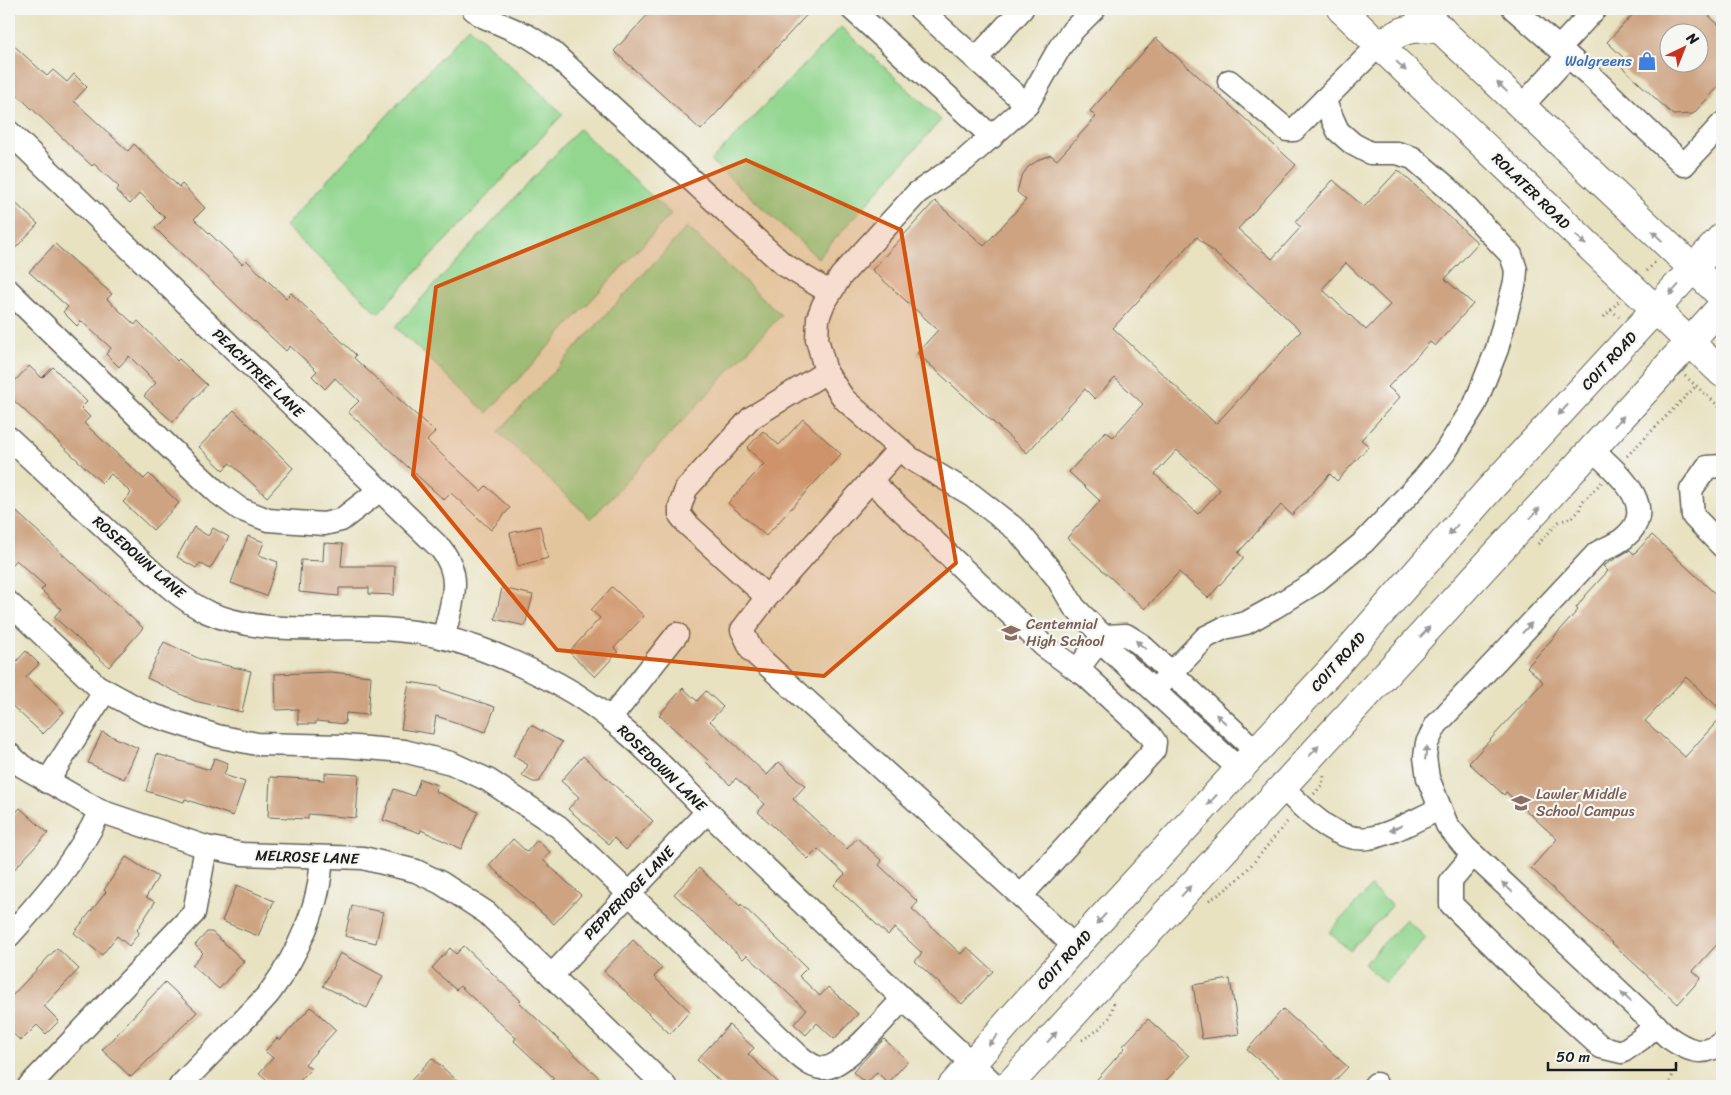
<svg xmlns="http://www.w3.org/2000/svg" width="1731" height="1095" viewBox="0 0 1731 1095" font-family="Sriracha,sans-serif">
  <style>
    .green { fill: #92d68f; stroke: #577956 }
    .building { fill: #cda381; fill-rule: evenodd }
    .lines { fill: none; stroke-linecap: round; stroke-linejoin: round }
    .minor-casing { stroke: #636156; stroke-width: 25 }
    .major-casing { stroke: #636156; stroke-width: 30 }
    .path { stroke: #636156; stroke-width: 3; stroke-dasharray: 1 4; stroke-linecap: butt }
    .minor { stroke: #fff; stroke-width: 22 }
    .major { stroke: #fff; stroke-width: 28 }
    .oneway { fill: #999 }
    .marked { fill: #d4530e; fill-opacity: 0.2; stroke: #d4530e; stroke-width: 4; stroke-linejoin: round }
    .labels { text-anchor: middle; dominant-baseline: central; stroke-width: 4.5; stroke-linejoin: round; paint-order: stroke }
    .shop-label { font-size: 15px; fill: #366cbe; stroke: #f6f6f2; text-anchor: end }
    .street-label { font-size: 15px; fill: #1c1c1c; stroke: #f6f6f2 }
    .education-label { font-size: 15px; fill: #785e54; stroke: #f6f6f2; text-anchor: start }
  </style>
  <rect width="100%" height="100%" fill="#f6f6f2"/>
  <filter id="ink" filterUnits="userSpaceOnUse"><feTurbulence type="fractalNoise" baseFrequency=".02" numOctaves="2"/><feDisplacementMap in="SourceGraphic" scale="10" xChannelSelector="R" yChannelSelector="G"/><feConvolveMatrix kernelMatrix="1 2 1 2 8 2 1 2 1" color-interpolation-filters="sRGB"/></filter>
  <filter id="wash" filterUnits="userSpaceOnUse"><feTurbulence type="fractalNoise" baseFrequency=".0096" numOctaves="4" result="noise"/><feDisplacementMap in="SourceGraphic" scale="20" xChannelSelector="R" yChannelSelector="G"/><feGaussianBlur stdDeviation="1.12" result="paint"/><feColorMatrix in="noise" values="0 0 0 0 0 0 0 0 0 0 0 0 0 0 0 0 0 1.4 0 .05"/><feComposite in="paint" operator="in"/></filter>
  <g filter="url(#wash)">
    <rect width="100%" height="100%" fill="#e8e2c1"/>
    <g class="green">
      <path d="M469,27L563,114L378,313L285,226Z"/>
      <path d="M841,27L941,120L818,258L711,161Z"/>
      <path d="M579,129L671,214L487,413L395,327Z"/>
      <path d="M687,227L781,315L591,519L498,432Z"/>
      <path d="M1371,887L1392,906L1350,951L1329,932Z"/>
      <path d="M1406,919L1426,938L1385,983L1364,964Z"/>
    </g>
    <g id="blocks">
      <g class="building">
        <path d="M653,9H812L701,130L614,51Z"/>
        <path d="M1638,9H1702L1722,28V83L1693,114L1673,115L1621,66L1626,60L1607,42ZM1668,32H1698V62H1668Z"/>
        <path d="M1156,38L1296,165L1238,229L1272,259L1301,227L1295,222L1333,180L1364,207L1398,170L1478,243L1445,279L1473,304L1435,346L1430,342L1388,387L1400,397L1361,440L1369,446L1337,481L1330,474L1292,515L1281,505L1238,553L1244,558L1208,598L1179,572L1145,609L1067,538L1100,501L1069,472L1106,431L1113,437L1143,404L1115,378L1095,399L1085,389L1027,453L917,353L938,330L872,270L935,201L984,246L1026,200L1017,192L1021,177L1028,167L1040,159L1051,155L1057,160L1096,117L1090,111ZM1197,237L1301,331L1216,424L1113,328ZM1346,263L1390,305L1366,330L1322,289ZM1177,450L1220,490L1198,514L1155,474Z"/>
        <path d="M9,41L47,76L53,70L67,82L74,74L87,87L74,101L128,151L134,144L179,187L182,184L205,208L194,219L242,264L246,260L286,298L291,293L356,355L354,358L435,432L427,441L481,491L486,486L510,508L491,530L451,493L444,500L348,412L359,401L335,378L325,389L312,376L317,371L290,346L286,351L170,243L155,228L165,218L140,193L130,204L116,191L119,187L94,164L92,166L9,87Z"/>
        <path d="M9,197L38,224L9,255Z"/>
        <path d="M55,244L112,294L107,299L135,325L138,321L177,361L179,359L207,385L173,422L144,396L156,383L129,356L119,367L106,354L111,348L81,321L77,326L63,312L68,307L29,272Z"/>
        <path d="M29,366L42,378L53,367L87,402L81,408L90,417L84,423L144,479L149,474L179,503L153,530L123,502L131,493L111,474L102,483L9,396V387Z"/>
        <path d="M234,410L293,468L267,497L230,463L223,470L199,447Z"/>
        <path d="M803,419L841,454L766,536L728,503L764,464L747,448L763,431L779,445Z"/>
        <path d="M9,505L143,628L109,667L54,617L61,609L41,590L45,586L16,560L9,567Z"/>
        <path d="M540,526L548,558L518,566L510,533Z"/>
        <path d="M194,527L208,536L213,528L229,537L210,569L200,563L196,568L177,557Z"/>
        <path d="M1652,535L1722,600V711L1686,677L1645,721L1685,757L1722,716V939L1693,971L1701,978L1678,1004L1531,868L1557,839L1506,792L1504,795L1469,763L1543,682L1527,667L1578,610L1576,608L1585,596L1608,571L1603,566L1630,550L1634,554Z"/>
        <path d="M248,536L264,542L259,555L278,562L266,596L231,583Z"/>
        <path d="M324,543L343,544L341,566H395L394,595L369,594V588H339V596L299,592L301,560L323,561Z"/>
        <path d="M612,587L644,616L614,648L618,652L595,677L569,652L600,618L591,610Z"/>
        <path d="M502,588L533,595L525,626L495,619Z"/>
        <path d="M164,642L202,660L251,671L242,712L195,701L147,678Z"/>
        <path d="M26,651L39,664L26,677L64,712L43,734L9,703V657L15,663Z"/>
        <path d="M331,672L371,676L368,715L346,713L345,724L316,721V724H298V709L276,710L275,674Z"/>
        <path d="M409,682L441,687L440,689L495,707L486,732L436,716L433,734L401,729Z"/>
        <path d="M683,688L697,701L706,691L723,707L710,721L767,775L779,762L805,786L793,799L847,849L857,838L882,861L879,865L918,902L912,909L961,954L967,947L993,971L962,1004L915,961L922,953L895,928L888,935L834,885L845,874L818,849L808,859L758,812L765,804L736,778L730,785L706,762L708,760L659,715Z"/>
        <path d="M531,725L562,742L539,782H533L522,776L528,765L513,756Z"/>
        <path d="M102,732L138,748L124,779L88,763Z"/>
        <path d="M157,754L210,770L214,758L228,763L224,775L245,782L233,816L185,799L184,802L146,791Z"/>
        <path d="M583,756L653,821L626,850L614,838L609,844L568,809L579,797L561,781Z"/>
        <path d="M325,773L359,775L356,818L308,814V819L268,817L270,777L325,780Z"/>
        <path d="M420,779L437,785L435,791L478,812L461,849L421,830L420,833L383,820L394,789L414,796Z"/>
        <path d="M20,808L48,833L9,875V820Z"/>
        <path d="M513,839L527,852L537,840L550,852L543,860L581,895L554,924L489,865Z"/>
        <path d="M126,857L158,877L146,897L155,902L137,930L139,933L129,946L117,936L102,955L74,933L106,892L104,890Z"/>
        <path d="M699,868L740,906L741,904L807,968L799,976L820,996L828,987L858,1014L834,1039L817,1023L806,1035L794,1024L806,1010L747,955L743,959L674,894Z"/>
        <path d="M237,885L274,901L258,936L222,921Z"/>
        <path d="M352,906L383,912L376,943L345,936Z"/>
        <path d="M207,932H212L244,961L219,989L192,965L203,953L195,945Z"/>
        <path d="M633,940L662,968L654,977L690,1011L670,1034L604,971Z"/>
        <path d="M464,946L521,1001L519,1002L608,1086H546L554,1078L514,1041L516,1038L460,986L456,990L432,968L450,948L456,954Z"/>
        <path d="M57,948L79,969L44,1006L59,1021L46,1034L37,1025L21,1041L9,1030V999Z"/>
        <path d="M340,953L383,976L367,1008L323,986Z"/>
        <path d="M1230,979L1239,1034L1202,1039L1193,985Z"/>
        <path d="M165,982L197,1012L131,1077L102,1050Z"/>
        <path d="M311,1007L336,1030L305,1064L311,1069L295,1086H274L259,1073L273,1058L265,1051L277,1038L280,1040Z"/>
        <path d="M1283,1009L1348,1067L1330,1086H1289L1247,1050Z"/>
        <path d="M1148,1019L1189,1056L1161,1086H1091L1125,1048L1123,1046Z"/>
        <path d="M729,1025L754,1048L748,1054L782,1086H725L697,1060Z"/>
        <path d="M884,1039L908,1061L888,1083L877,1072L866,1084L853,1072Z"/>
        <path d="M432,1058L463,1086H406Z"/>
      </g>
    </g>
  </g>
  <g filter="url(#ink)">
    <use href="#blocks" fill-opacity="0" stroke="#636156" stroke-width="1"/>
    <g class="lines">
      <g class="minor-casing">
        <g id="minor">
          <path d="M473,9L482,16L528,36L551,51L783,264L829,292"/>
          <path d="M852,9L992,137"/>
          <path d="M920,9L1027,105"/>
          <path d="M1094,9L1073,30L1060,47L1027,105L965,160L917,193L841,276L823,305L818,318L817,339L826,372L844,399L910,458L972,495L1018,531L1057,578L1074,607L1103,636L1110,650L1240,770"/>
          <path d="M1514,9L1592,77L1684,165L1722,124"/>
          <path d="M1559,48L1595,9"/>
          <path d="M976,59L1022,9"/>
          <path d="M1229,81L1287,130H1294L1379,45"/>
          <path d="M1522,106L1568,56"/>
          <path d="M9,132L441,549C464,578 451,603 444,636"/>
          <path d="M9,291L171,449L218,493L240,509L268,520L324,524L341,520L380,490"/>
          <path d="M826,372L751,418L686,489L680,507V515L687,524L767,597L899,449"/>
          <path d="M9,438C46,473 84,508 121,543C148,567 174,596 207,612C267,638 333,624 396,630C453,634 507,657 558,684C624,719 671,777 724,828C814,914 904,1001 996,1086"/>
          <path d="M1593,450C1615,471 1662,507 1624,538C1617,544 1606,548 1597,553L1436,725L1427,743L1425,757L1428,778L1447,825L1465,847L1668,1037C1685,1049 1704,1059 1722,1042"/>
          <path d="M1722,466L1707,467L1691,490L1693,516L1722,546"/>
          <path d="M871,481L1044,646L1077,670"/>
          <path d="M767,597L742,630L752,651L1021,896"/>
          <path d="M9,603L97,686L146,713L217,736L257,744L343,746L404,751L451,763L488,780L559,827L798,1055C805,1061 815,1069 825,1068C847,1065 886,1016 903,999"/>
          <path d="M1103,636L1126,635L1139,643L1257,752"/>
          <path d="M1155,690L1206,637L1224,628L1246,623L1273,608L1314,583L1364,542L1424,478L1445,452L1475,404L1497,349L1515,282L1516,270L1511,255L1449,189L1413,158L1397,153H1370L1353,144L1338,131L1324,100"/>
          <path d="M610,719L677,634"/>
          <path d="M9,754L22,766L100,811L206,847L242,854L363,858L416,871L441,883L487,913L665,1086"/>
          <path d="M47,782L105,691"/>
          <path d="M1281,786C1303,807 1334,843 1369,838C1393,834 1418,818 1440,809"/>
          <path d="M1473,855L1451,881V904L1534,986L1601,1047L1622,1052L1641,1039L1656,1025"/>
          <path d="M9,936C44,897 77,860 100,811"/>
          <path d="M1075,947L1021,896L1154,750L1155,742L1150,735L1085,675L1077,670L1103,636"/>
          <path d="M552,975L707,812"/>
          <path d="M29,1086L194,913L206,847"/>
          <path d="M180,1086C200,1065 220,1044 241,1023C250,1013 261,1003 270,992C296,957 322,903 321,858"/>
          <path d="M1374,1086L1376,1084"/>
        </g>
      </g>
      <g class="major-casing">
        <g id="major">
          <path d="M1341,9L1722,373"/>
          <path d="M1419,9L1722,296"/>
          <path d="M1379,45C1404,28 1411,27 1441,29"/>
          <path d="M952,1086L1075,947L1334,667L1488,491L1722,237"/>
          <path d="M1008,1086C1245,826 1486,568 1722,306"/>
        </g>
      </g>
      <g class="path">
        <path d="M1647,271L1656,261"/>
        <path d="M1611,310L1619,317"/>
        <path d="M1604,317L1619,301"/>
        <path d="M1685,376L1722,409"/>
        <path d="M1627,456L1696,386"/>
        <path d="M1538,544L1559,522L1573,517L1579,511L1582,502L1602,482"/>
        <path d="M1314,794L1322,785L1324,776"/>
        <path d="M1209,900C1243,883 1264,847 1289,820"/>
        <path d="M1082,1040L1098,1030L1110,1017L1114,1003"/>
        <path d="M1668,1086L1678,1063"/>
      </g>
      <use href="#minor" class="minor"/>
      <use href="#major" class="major"/>
    </g>
    <defs><path id="oneway-solid" d="M-6-.8H1V-3.2L6.5 0L1 3.2V.8H-6Z" transform="scale(1.25)"/></defs>
    <g class="oneway">
      <use href="#oneway-solid" transform="translate(1401 66) rotate(44)"/>
      <use href="#oneway-solid" transform="translate(1502 87) rotate(-137)"/>
      <use href="#oneway-solid" transform="translate(1657 236) rotate(-136)"/>
      <use href="#oneway-solid" transform="translate(1581 240) rotate(44)"/>
      <use href="#oneway-solid" transform="translate(1674 290) rotate(132)"/>
      <use href="#oneway-solid" transform="translate(1563 410) rotate(133)"/>
      <use href="#oneway-solid" transform="translate(1619 421) rotate(-48)"/>
      <use href="#oneway-solid" transform="translate(1535 513) rotate(-47)"/>
      <use href="#oneway-solid" transform="translate(1453 530) rotate(131)"/>
      <use href="#oneway-solid" transform="translate(1527 628) rotate(-47)"/>
      <use href="#oneway-solid" transform="translate(1425 632) rotate(-47)"/>
      <use href="#oneway-solid" transform="translate(1141 645) rotate(-140)"/>
      <use href="#oneway-solid" transform="translate(1221 719) rotate(-138)"/>
      <use href="#oneway-solid" transform="translate(1314 751) rotate(-47)"/>
      <use href="#oneway-solid" transform="translate(1426 753) rotate(-82)"/>
      <use href="#oneway-solid" transform="translate(1212 800) rotate(133)"/>
      <use href="#oneway-solid" transform="translate(1396 828) rotate(156)"/>
      <use href="#oneway-solid" transform="translate(1507 887) rotate(-137)"/>
      <use href="#oneway-solid" transform="translate(1186 891) rotate(-48)"/>
      <use href="#oneway-solid" transform="translate(1101 919) rotate(133)"/>
      <use href="#oneway-solid" transform="translate(1626 997) rotate(-137)"/>
      <use href="#oneway-solid" transform="translate(1052 1037) rotate(-48)"/>
      <use href="#oneway-solid" transform="translate(993 1040) rotate(131)"/>
    </g>
  </g>
  <path class="marked" d="M746,160L901,230L956,563L824,676L557,650L413,475L436,287Z"/>
  <defs>
    <g id="shop-bare" transform="scale(1.5)"><path d="M-5-2.5h2.3a2.7 3.5 0 0 1 5.4 0H5L5.5 6h-11ZM-1.5-2.5h3a1.5 2.3 0 0 0-3 0Z" fill="#3f7fe0" stroke="#f6f6f2" stroke-width="2.5" paint-order="stroke"/></g>
    <g id="school-bare" transform="scale(1.5)"><path d="M0-5L7-2L0 1L-7-2ZM-4 1L0 2.5L4 1V4Q0 6-4 4Z" fill="#8d6e63" stroke="#f6f6f2" stroke-width="2.5" paint-order="stroke"/></g>
  </defs>
  <g fill-rule="evenodd">
    <use href="#shop-bare" x="1647" y="61"/>
    <use href="#school-bare" x="1011" y="633"/>
    <use href="#school-bare" x="1521" y="803"/>
  </g>
  <g class="labels">
    <g class="shop-label">
      <text x="1632" y="61">Walgreens</text>
    </g>
    <g class="street-label">
      <text transform="translate(1531 191) rotate(44)">ROLATER ROAD</text>
      <text transform="translate(1609 361) rotate(-47)">COIT ROAD</text>
      <text transform="translate(258 373) rotate(44)">PEACHTREE LANE</text>
      <text transform="translate(139 557) rotate(41)">ROSEDOWN LANE</text>
      <text transform="translate(1338 662) rotate(-48)">COIT ROAD</text>
      <text transform="translate(662 768) rotate(44)">ROSEDOWN LANE</text>
      <text transform="translate(307 857) rotate(2)">MELROSE LANE</text>
      <text transform="translate(629 893) rotate(-46)">PEPPERIDGE LANE</text>
      <text transform="translate(1064 960) rotate(-48)">COIT ROAD</text>
    </g>
    <g class="education-label">
      <text x="1026" y="624">Centennial<tspan x="1026" dy="17">High School</tspan></text>
      <text x="1536" y="794">Lawler Middle<tspan x="1536" dy="17">School Campus</tspan></text>
    </g>
  </g>
  <rect width="1731" height="1095" fill="none" stroke="#f6f6f2" stroke-width="30"/>
  <g transform="translate(1684 48) rotate(43)"><circle r="24" fill="#f6f6f2" stroke="#9f9f9c"/>
  <path d="M0-4L9 19L0 12L-9 19Z" fill="#c8321e"/>
  <text y="-8" font-size="14" font-weight="bold" text-anchor="middle" fill="#1c1c1c">N</text>
  </g>
  <path d="M1548 1062v8h128v-8" fill="none" stroke="#1c1c1c" stroke-width="2.5"/>
  <text x="1556" y="1062" font-size="15" fill="#1c1c1c" stroke="#f6f6f2" stroke-width="4" paint-order="stroke">50 m</text>
</svg>
